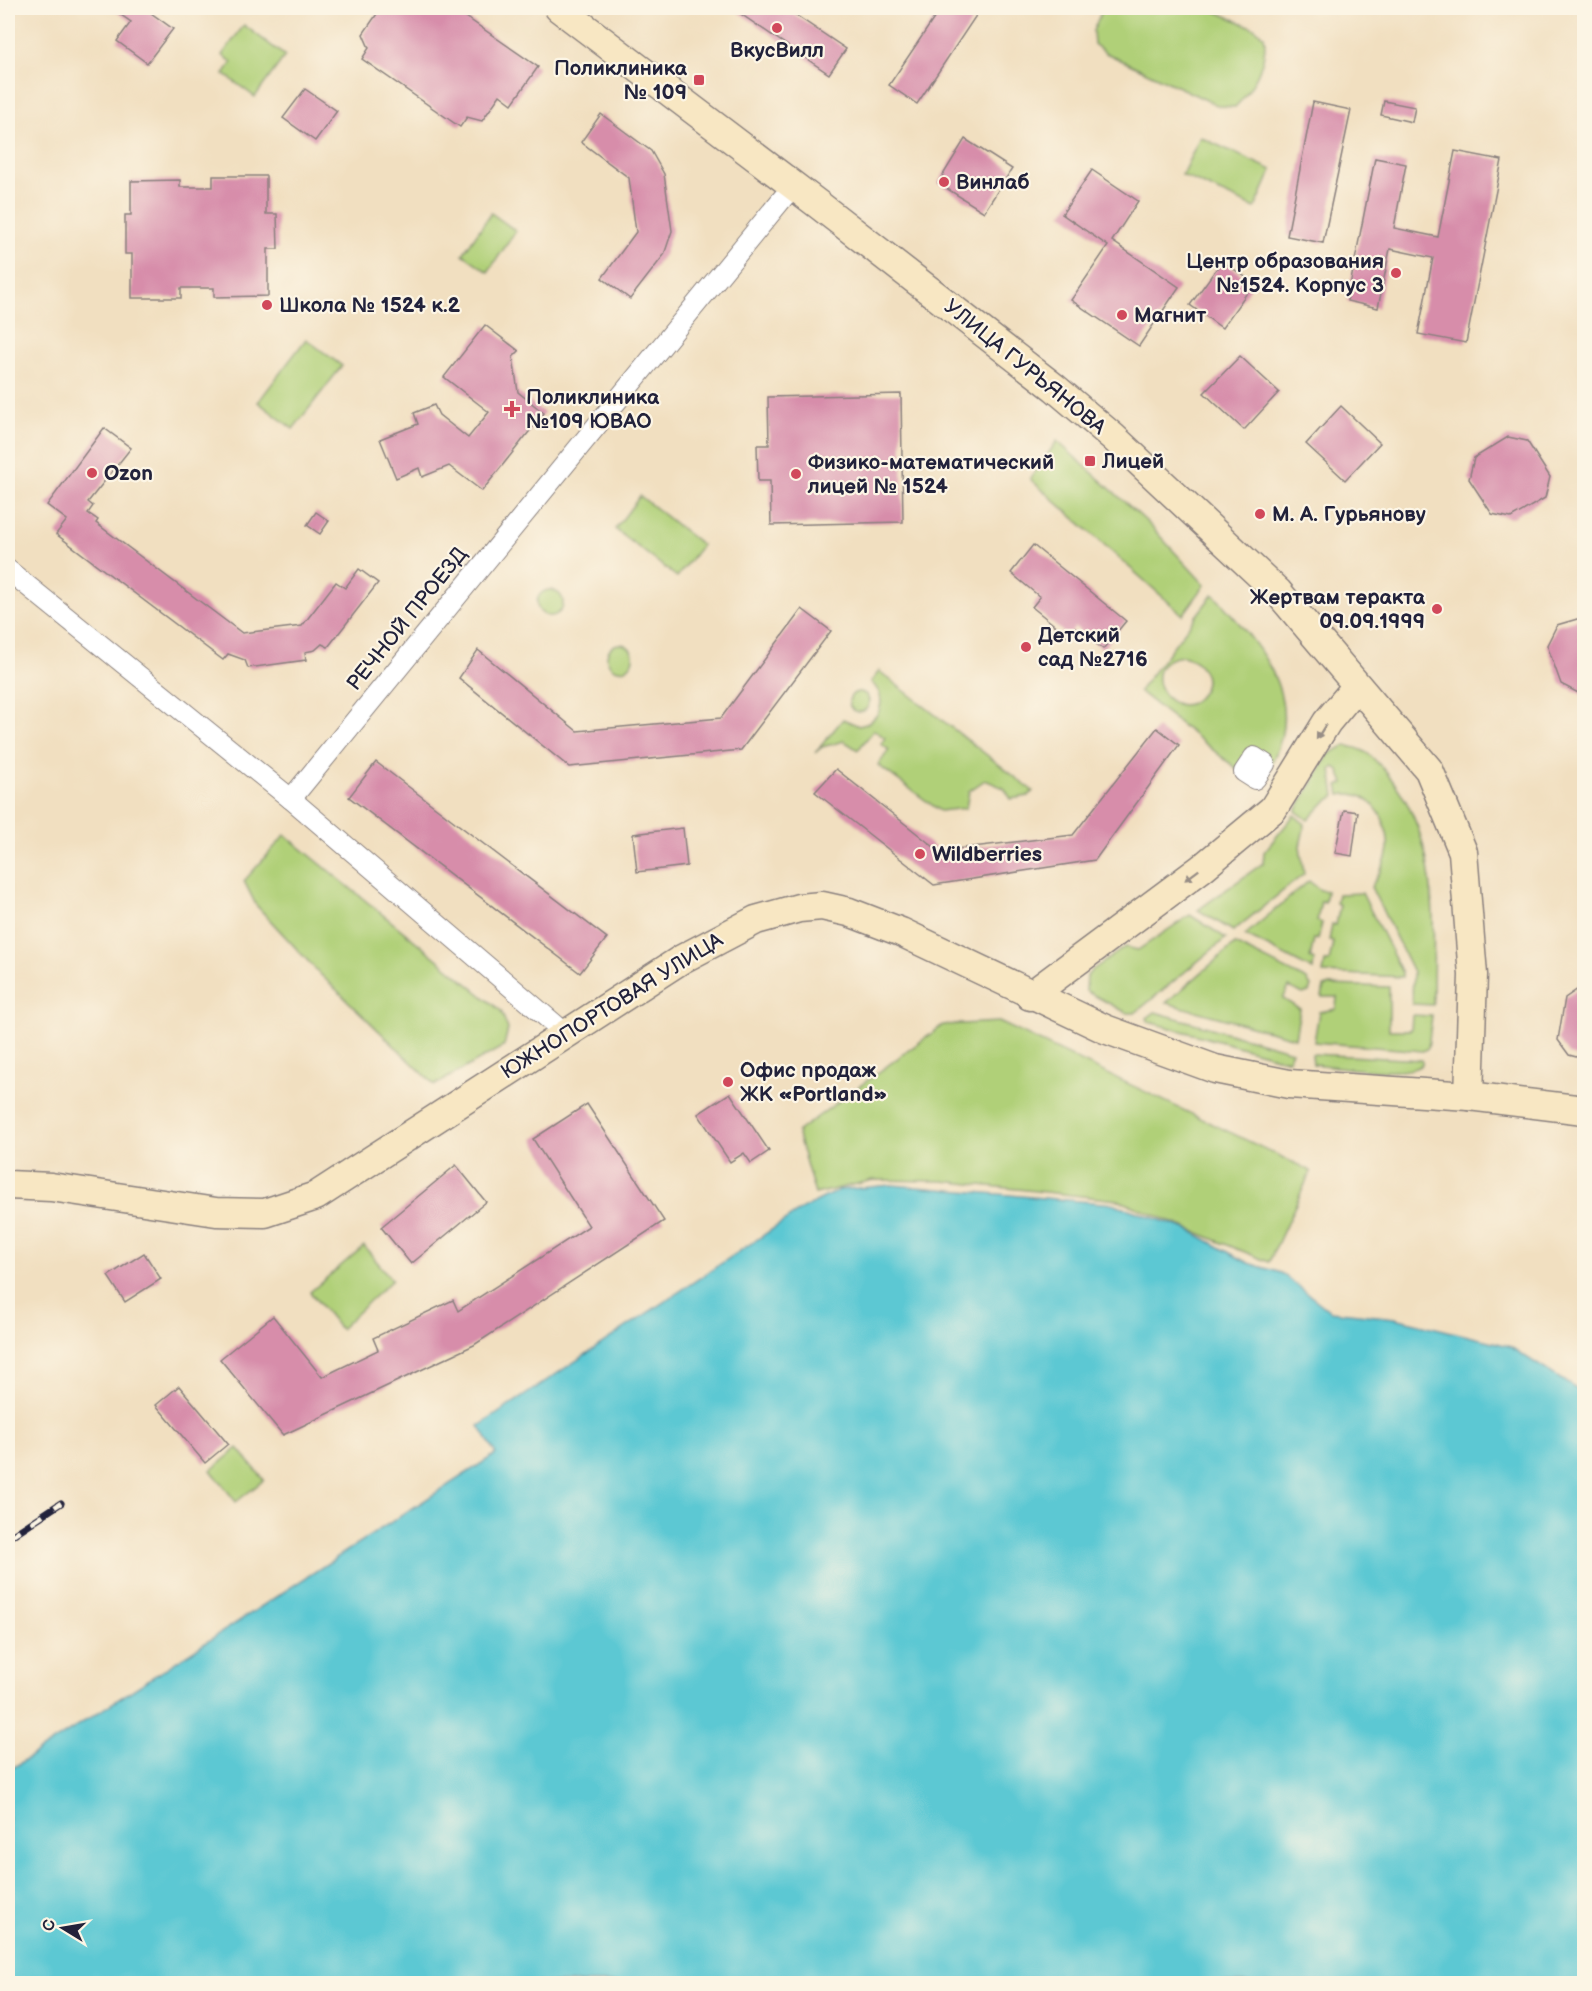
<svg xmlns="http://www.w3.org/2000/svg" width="1592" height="1991" viewBox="0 0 1592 1991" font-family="'Balsamiq Sans',sans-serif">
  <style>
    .green { fill: #b0d078; stroke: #69795a; stroke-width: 1.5; fill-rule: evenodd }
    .water { fill: #5bc8d3; stroke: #3e7587; stroke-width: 1.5 }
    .building { fill: #d78daa }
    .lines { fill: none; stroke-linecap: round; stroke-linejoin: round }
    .street-casing { stroke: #8a807e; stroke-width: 22 }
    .secondary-casing { stroke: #8a807e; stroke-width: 31 }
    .street { stroke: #fff; stroke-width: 20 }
    .secondary { stroke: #f8e7c3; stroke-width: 28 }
    .rail-casing { stroke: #22223b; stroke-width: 7 }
    .rail { stroke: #fcf5e5; stroke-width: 4.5; stroke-dasharray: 14; stroke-linecap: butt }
    .oneway { fill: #988e86 }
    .poi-dot { fill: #d1495b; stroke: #fcf5e5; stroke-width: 2 }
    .labels { text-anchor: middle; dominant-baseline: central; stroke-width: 4.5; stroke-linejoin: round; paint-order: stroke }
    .poi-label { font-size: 21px; font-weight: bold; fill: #22223b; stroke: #fcf5e5; text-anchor: start }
    .street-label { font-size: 21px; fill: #22223b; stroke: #fcf5e5 }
  </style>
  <rect width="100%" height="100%" fill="#fcf5e5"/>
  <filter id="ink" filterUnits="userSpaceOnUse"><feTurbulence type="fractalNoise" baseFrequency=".0167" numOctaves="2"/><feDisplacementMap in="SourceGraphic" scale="12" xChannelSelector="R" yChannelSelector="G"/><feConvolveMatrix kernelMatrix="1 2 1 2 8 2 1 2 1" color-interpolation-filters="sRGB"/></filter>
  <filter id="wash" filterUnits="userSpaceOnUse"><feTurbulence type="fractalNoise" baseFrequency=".008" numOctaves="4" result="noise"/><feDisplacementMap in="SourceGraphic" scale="24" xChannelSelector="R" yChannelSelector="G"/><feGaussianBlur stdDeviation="1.35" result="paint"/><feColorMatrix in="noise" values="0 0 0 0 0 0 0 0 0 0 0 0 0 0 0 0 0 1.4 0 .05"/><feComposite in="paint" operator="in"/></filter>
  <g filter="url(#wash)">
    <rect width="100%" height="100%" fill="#f1dfc0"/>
    <g class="green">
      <path d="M1103,8H1208L1254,28L1264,36C1269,59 1251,92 1235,107L1219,106L1106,53L1094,44L1093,31Z"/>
      <path d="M244,25L285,56L255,97L224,74L232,62L222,55Z"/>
      <path d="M1200,137L1272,170L1255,208L1182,175Z"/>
      <path d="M491,213L516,231L488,272L463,254Z"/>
      <path d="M306,339L342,366L293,429L258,402Z"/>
      <path d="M1057,441L1147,522L1205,585L1183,615L1030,479Z"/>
      <path d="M640,496L702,545L677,577L615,529Z"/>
      <circle cx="550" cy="603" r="13"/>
      <path d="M1213,594C1266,651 1316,710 1257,785L1139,691ZM1183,656C1201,660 1213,678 1201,694C1175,731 1129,662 1183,656Z"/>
      <circle cx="620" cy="657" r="13"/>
      <path d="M879,671L1033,791L1028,796L1011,799L1004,788L985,780L969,791L966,808L940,811L878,765L889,750L881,744L885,738L874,730L858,750L844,741L822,747L815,753L843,719L859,726C882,720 888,698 871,682Z"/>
      <circle cx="859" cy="702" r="10"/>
      <path d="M1344,746C1364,747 1372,756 1385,771C1442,837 1433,924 1433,1005L1412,1004L1413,972L1371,887C1379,875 1386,863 1388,849C1390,821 1371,788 1340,795L1338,785L1344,783L1338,769L1334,767L1331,770L1335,796L1324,803L1308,820L1296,811L1329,754Z"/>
      <path d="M1294,815L1305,824L1300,846L1304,874L1233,931L1198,910L1263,863L1264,852Z"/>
      <path d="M285,835L501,1011L508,1029L504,1046L435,1085L320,974L256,905L244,881Z"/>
      <path d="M1309,881L1320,890L1327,891L1325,902L1321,901L1317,921L1322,923L1318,939H1314L1310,958L1314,960L1313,970L1245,935Z"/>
      <path d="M1362,893L1402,973V977L1323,973L1325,962H1329L1333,942L1329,941L1332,924L1336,925L1340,905L1336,903L1338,894Z"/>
      <path d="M1190,915L1226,938L1135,1013H1127L1086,991L1087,976L1091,971L1125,947L1138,950Z"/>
      <path d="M1235,944L1307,980L1311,986L1309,992L1303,994L1289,987L1283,999L1300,1009L1295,1038L1166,1003Z"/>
      <path d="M1329,985L1389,987V1030H1411L1412,1015L1432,1016L1428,1048L1423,1051L1314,1042L1319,1012L1336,1009L1337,997H1322L1324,987Z"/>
      <path d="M1155,1012L1292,1051L1288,1060L1149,1022L1147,1018Z"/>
      <path d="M999,1022L1311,1171L1269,1262L1118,1200L943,1181L873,1180L815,1194L797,1132L943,1025Z"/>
      <path d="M1312,1054L1422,1060V1064C1409,1079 1334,1066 1313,1064Z"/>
      <path d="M364,1246L392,1280L340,1329L310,1292Z"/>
      <path d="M238,1448L264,1480L236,1502L211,1470Z"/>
    </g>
    <path class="water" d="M892,1185L1114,1204L1189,1230L1248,1263L1281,1273L1330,1311L1395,1318L1509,1346L1584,1394V1983H8V1771L496,1454L479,1426L804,1208L839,1190Z"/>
    <g id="blocks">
      <g class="building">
        <path d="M111,8H144L173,29L147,63L117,41L131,22Z"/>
        <path d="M381,8H453L538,67L512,104L500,95L482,121L467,117L460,127L362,59L369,48L363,34Z"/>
        <path d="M732,8H785L846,49L829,74Z"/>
        <path d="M941,8H981L917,104L889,85Z"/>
        <path d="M305,89L337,111L315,141L283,118Z"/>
        <path d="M1384,101L1415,107L1412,122L1381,115Z"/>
        <path d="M1313,102L1351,110L1323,243L1287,236Z"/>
        <path d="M601,114L651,151L664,174L672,231L664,255L630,299L602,278L636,232L629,178L581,142Z"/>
        <path d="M965,139L1012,169L984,212L938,183Z"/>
        <path d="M1455,151L1502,160L1466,343L1418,334L1433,258L1390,249L1378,308L1347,301L1375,158L1406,164L1394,228L1438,237Z"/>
        <path d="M1092,170L1138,201L1112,241L1179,287L1139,346L1071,300L1108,246L1062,214Z"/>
        <path d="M213,176H266V214H277L278,249H268V296L214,297V288H181V298H132V254H125V215H131V181L180,180V187H213Z"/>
        <path d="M1222,261L1254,283L1222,328L1190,305Z"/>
        <path d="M485,325L519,351L513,357L518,392L544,413L482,491L449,466L422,477L419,468L396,478L380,439L418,424L414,413L434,405L439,415L468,438L489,412L444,377Z"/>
        <path d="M1240,356L1279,392L1244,430L1204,393Z"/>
        <path d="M901,394L903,522L771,525L770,481H758L757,445H769L768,397Z"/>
        <path d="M1341,406L1380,443L1345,480L1306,444Z"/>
        <path d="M104,428L131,448L88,502L93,506L88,513L98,520L96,523L242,633L302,626L336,582L345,588L359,569L378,583L328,647L322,644L315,650L305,652L306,660L248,668L245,660L228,654L223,660L56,534L67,520L47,505Z"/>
        <path d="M1508,437L1527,441L1550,477L1545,498L1511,518L1492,514L1469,479L1474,458Z"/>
        <path d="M316,512L329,521L320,534L307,525Z"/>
        <path d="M1033,545L1126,621L1103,649L1075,627L1068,636L1032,607L1040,597L1011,573Z"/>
        <path d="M802,609L831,631L741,750L569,767L459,678L478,650L577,731L721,718Z"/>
        <path d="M1584,617V696L1561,684L1547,645L1557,625Z"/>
        <path d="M1157,728L1179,745L1095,860L934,885L815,792L836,769L939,851L1073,835Z"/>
        <path d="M376,762L607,938L580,973L349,797Z"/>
        <path d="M1344,810L1358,812L1352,856L1335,853Z"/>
        <path d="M683,828L687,866L637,872L633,834Z"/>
        <path d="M1584,985V1059L1569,1055L1558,1040L1565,998Z"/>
        <path d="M730,1093L769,1151L751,1163L744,1153L730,1162L698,1114Z"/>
        <path d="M587,1104L664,1221L474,1345L283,1435L220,1359L273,1316L322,1377L378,1350L373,1338L453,1300L458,1311L589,1226L533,1139Z"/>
        <path d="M456,1165L486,1202L411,1264L381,1227Z"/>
        <path d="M144,1253L161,1279L125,1302L108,1276Z"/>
        <path d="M179,1386L228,1444L205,1463L156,1405Z"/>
      </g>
    </g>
  </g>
  <g filter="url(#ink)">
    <use href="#blocks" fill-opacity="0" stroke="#8a807e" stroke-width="1.5"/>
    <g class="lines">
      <g class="street-casing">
        <g id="street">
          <path d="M8,570L291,799L565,1033"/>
          <path d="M1254,757L1265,764L1255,779L1244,772Z"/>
          <path d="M291,799L792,187"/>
        </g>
      </g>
      <g class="secondary-casing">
        <g id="secondary">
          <path d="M559,8L819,205L1055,388L1113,437L1278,592L1429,770L1463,852L1473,975L1469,1096"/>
          <path d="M1030,996L1202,868L1273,809L1327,722L1357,686"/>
          <path d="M8,1185L51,1187L216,1212L265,1213L316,1196L682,959L756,920L799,908L822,906L849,912L901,932L1105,1029L1215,1069L1289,1084L1469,1096L1584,1110"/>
        </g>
      </g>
      <use href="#street" class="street"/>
      <use href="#secondary" class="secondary"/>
      <g class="rail-casing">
        <path id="rail" d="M8,1538L61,1503"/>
      </g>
      <use href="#rail" class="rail"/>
    </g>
    <defs><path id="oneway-solid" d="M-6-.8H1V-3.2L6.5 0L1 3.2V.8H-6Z" transform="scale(1.5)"/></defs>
    <g class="oneway">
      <use href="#oneway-solid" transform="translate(1321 732) rotate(122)"/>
      <use href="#oneway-solid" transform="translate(1192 875) rotate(143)"/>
    </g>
  </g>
  <g class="poi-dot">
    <circle cx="777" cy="28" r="6"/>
    <rect x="693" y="74" width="12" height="12" rx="3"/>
    <circle cx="944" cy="182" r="6"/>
    <circle cx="1396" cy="273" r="6"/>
    <circle cx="267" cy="305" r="6"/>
    <circle cx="1122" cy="315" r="6"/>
    <path d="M509 400h6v6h6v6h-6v6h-6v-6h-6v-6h6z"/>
    <rect x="1084" y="455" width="12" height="12" rx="3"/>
    <circle cx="92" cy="473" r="6"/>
    <circle cx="796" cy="474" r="6"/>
    <circle cx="1260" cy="514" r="6"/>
    <circle cx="1437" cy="609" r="6"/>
    <circle cx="1026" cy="647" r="6"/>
    <circle cx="920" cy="854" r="6"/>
    <circle cx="728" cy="1082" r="6"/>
  </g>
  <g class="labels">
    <g class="poi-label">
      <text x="777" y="50" text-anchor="middle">ВкусВилл</text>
      <text x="687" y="68" text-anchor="end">Поликлиника<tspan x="687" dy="24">№ 109</tspan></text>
      <text x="956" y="182">Винлаб</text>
      <text x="1384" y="261" text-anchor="end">Центр образования<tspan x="1384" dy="24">№1524. Корпус 3</tspan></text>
      <text x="279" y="305">Школа № 1524 к.2</text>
      <text x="1134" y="315">Магнит</text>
      <text x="526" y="397">Поликлиника<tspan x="526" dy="24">№109 ЮВАО</tspan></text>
      <text x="1102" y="461">Лицей</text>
      <text x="808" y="462">Физико-математический<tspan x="808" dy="24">лицей № 1524</tspan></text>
      <text x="104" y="473">Ozon</text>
      <text x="1272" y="514">М. А. Гурьянову</text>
      <text x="1425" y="597" text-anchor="end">Жертвам теракта<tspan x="1425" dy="24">09.09.1999</tspan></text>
      <text x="1038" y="635">Детский<tspan x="1038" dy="24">сад №2716</tspan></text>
      <text x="932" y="854">Wildberries</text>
      <text x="740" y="1070">Офис продаж<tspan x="740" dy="24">ЖК «Portland»</tspan></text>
    </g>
    <g class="street-label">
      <text transform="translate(1025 367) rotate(39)">УЛИЦА ГУРЬЯНОВА</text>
      <text transform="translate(407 619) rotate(-51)">РЕЧНОЙ ПРОЕЗД</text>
      <text transform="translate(612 1006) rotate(-32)">ЮЖНОПОРТОВАЯ УЛИЦА</text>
    </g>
  </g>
  <rect width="1592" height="1991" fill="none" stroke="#fcf5e5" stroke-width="30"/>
  <g transform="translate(63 1928) rotate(281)" stroke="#fcf5e5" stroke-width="4.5" paint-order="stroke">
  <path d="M0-4.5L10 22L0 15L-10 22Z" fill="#22223b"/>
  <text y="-9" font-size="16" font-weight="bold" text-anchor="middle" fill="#22223b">С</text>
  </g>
</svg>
